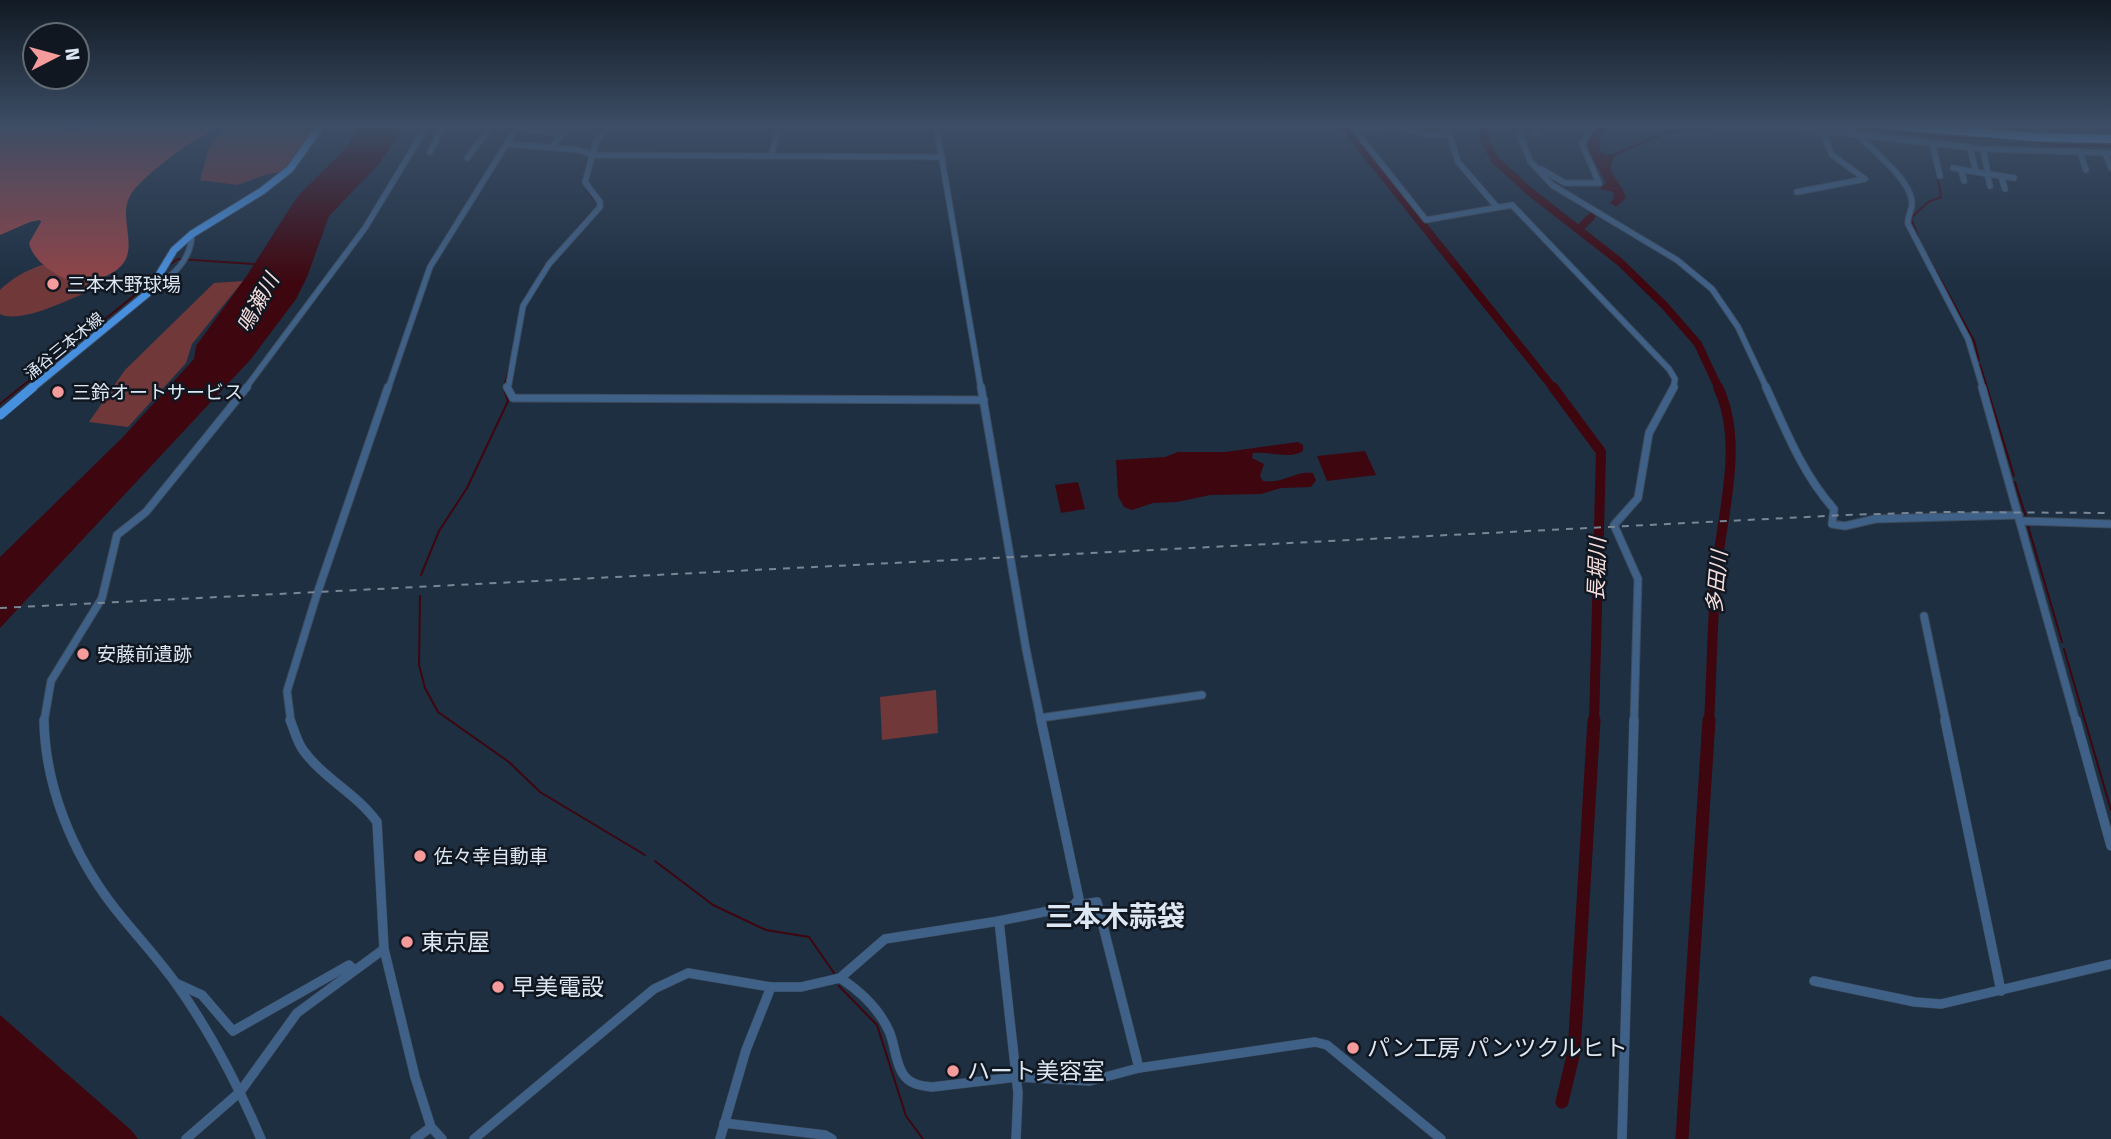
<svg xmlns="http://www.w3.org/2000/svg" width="2111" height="1139" viewBox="0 0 2111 1139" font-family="'Fira Sans','Noto Sans JP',sans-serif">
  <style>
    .green { fill: #713839 }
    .forest { fill: #914447 }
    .water { fill: #3e060e }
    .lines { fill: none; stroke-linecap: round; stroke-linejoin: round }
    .stream { stroke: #3e060e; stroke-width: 2 }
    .river-far2 { stroke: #3e060e; stroke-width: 8 }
    .river-far1 { stroke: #3e060e; stroke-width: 10 }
    .river { stroke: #3e060e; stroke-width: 13 }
    .minor-far2-casing { stroke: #3d4c5e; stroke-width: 7 }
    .minor-far1-casing { stroke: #3d4c5e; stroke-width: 9 }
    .minor-casing { stroke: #3d4c5e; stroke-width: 10 }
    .major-far1-casing { stroke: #3d4c5e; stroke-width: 9 }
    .major-casing { stroke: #3d4c5e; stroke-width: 10 }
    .highway-casing { stroke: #3d4c5e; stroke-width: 10 }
    .minor-far2 { stroke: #3f6187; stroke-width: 5 }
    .minor-far1 { stroke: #3f6187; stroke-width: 7 }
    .minor { stroke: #3f6187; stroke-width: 9 }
    .major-far1 { stroke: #4790e0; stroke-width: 7 }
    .major { stroke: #4790e0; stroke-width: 9 }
    .highway { stroke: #60a3ef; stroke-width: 8 }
    .rail { stroke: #788696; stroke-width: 2; stroke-dasharray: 7 7; stroke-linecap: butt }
    .poi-dot { fill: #f59b9b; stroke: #101720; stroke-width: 2.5 }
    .labels { text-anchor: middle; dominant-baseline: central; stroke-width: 5; stroke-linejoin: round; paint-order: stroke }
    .far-street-label { font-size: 16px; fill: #dce7f3; stroke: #101720 }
    .poi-label { font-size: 19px; fill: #dce7f3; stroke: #101720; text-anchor: start }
    .water-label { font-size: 21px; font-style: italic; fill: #f5dddc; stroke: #101720 }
    .near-poi-label { font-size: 23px; fill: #dce7f3; stroke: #101720; text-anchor: start }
    .near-quarter-label { font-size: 28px; font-weight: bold; fill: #dce7f3; stroke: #101720 }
  </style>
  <rect width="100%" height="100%" fill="#1f2f42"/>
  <g class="green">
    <path d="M227,124H322L306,148L283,172L268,174L237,185L200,180L209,147Z"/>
    <path d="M68,258L102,281L96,288C74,297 21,325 0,314V290C20,271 41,264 68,258Z"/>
    <path d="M243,281L192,344L186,363L128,427L89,422L125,370L214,283Z"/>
    <path d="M936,690L938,733L882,740L880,697Z"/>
  </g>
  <path class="forest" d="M0,124H59L65,130L116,124H219C210,134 199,138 188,145C175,153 143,178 134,190C109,220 156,260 98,279C83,284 69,282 56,274C45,267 32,257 29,243L41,222L40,220L30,222L0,235Z"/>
  <g class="water">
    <path d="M360,124H405L379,164L329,216L307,277L296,299L251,359L0,628V557L122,438L194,359L196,346L246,277L297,197L348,146Z"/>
    <path d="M1600,124H1612L1600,136L1599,150L1606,155L1619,153C1599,169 1622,180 1626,198L1616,207L1610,203L1614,198L1613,192L1600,189L1606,182L1587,149L1590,134Z"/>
    <path d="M1298,442L1303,445V451C1288,460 1270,451 1253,453L1252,458L1264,464L1260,476L1263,481C1283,484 1294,471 1313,473L1316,480L1311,487L1281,488L1261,494L1210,495L1177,502L1153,503L1132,510L1124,507L1118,496L1116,460L1165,457L1178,452H1225Z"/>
    <path d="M1365,451L1376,475L1327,481L1317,456Z"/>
    <path d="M1078,482L1085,509L1061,513L1055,485Z"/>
    <path d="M0,1015L131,1130L138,1139H0Z"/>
  </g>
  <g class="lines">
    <g class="stream">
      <path d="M1827,124L1846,126"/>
      <path d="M1851,126L1950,138L2012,139"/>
      <path d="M2025,140L2054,145L2111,146"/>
      <path d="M594,141L605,127"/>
      <path d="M1617,153L1669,132L1723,126"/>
      <path d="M589,156C583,174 581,187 596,201"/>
      <path d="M576,230L591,213"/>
      <path d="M1918,237L1911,218L1928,202L1941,197L1938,178"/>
      <path d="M1927,255L1974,341L1979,360"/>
      <path d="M168,266L178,259L254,264"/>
      <path d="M539,276L545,265"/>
      <path d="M514,343L522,304"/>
      <path d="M1980,365L2014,476"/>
      <path d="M505,384L509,369"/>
      <path d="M0,404L151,282"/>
      <path d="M2015,482L2026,517"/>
      <path d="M2028,526L2062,642"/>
      <path d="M421,575L439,531L467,488L508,401L504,389"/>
      <path d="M420,596L419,665L425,688L438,712L509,762L540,792L645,855"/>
      <path d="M2064,649L2111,810"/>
      <path d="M655,861L713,905L766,930L809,937L834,973"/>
      <path d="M839,986L877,1025L906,1116L923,1139"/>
    </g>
    <g class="river-far2">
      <path d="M1342,124L1554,389"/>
      <path d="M1483,124L1484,137L1494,159L1529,191L1620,262L1665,306L1698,344L1719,389"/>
      <path d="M1579,229L1591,217"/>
    </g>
    <g class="river-far1">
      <path d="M1553,387L1601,452L1594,722"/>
      <path d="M1709,722C1712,670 1712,618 1717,567C1723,510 1744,442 1718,387"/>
    </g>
    <g class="river">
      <path d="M1562,1102L1574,1052L1594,720"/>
      <path d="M1682,1139L1709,720"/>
    </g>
    <g class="minor-far2-casing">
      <g id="minor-far2">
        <path d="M936,124L981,389"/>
        <path d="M1350,124L1426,220L1512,205L1669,369L1675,379L1673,389"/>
        <path d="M1446,124L1458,162L1497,207"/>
        <path d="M1526,124L1520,136L1530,161L1552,185L1677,260L1712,289L1738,327L1767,389"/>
        <path d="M1536,124V134"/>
        <path d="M1846,124C1863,143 1911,177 1912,203C1912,211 1907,216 1908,224L1968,339L1983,389"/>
        <path d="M2034,124L2047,134"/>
        <path d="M1725,128H1796L1983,149L2111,153"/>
        <path d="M517,129L564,133"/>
        <path d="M1355,131L1395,127L1428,135L1448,134"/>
        <path d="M1932,143L1940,176"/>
        <path d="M508,144L579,150L592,155L942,157"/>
        <path d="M552,148L570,124"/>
        <path d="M1970,148L1976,172L2014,178"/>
        <path d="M1983,149L1988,174"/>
        <path d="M430,152L444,124"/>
        <path d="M2080,152L2086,170"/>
        <path d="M2105,153L2111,168"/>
        <path d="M771,156L780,124"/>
        <path d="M467,158L493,124"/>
        <path d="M1953,168L1976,172"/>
        <path d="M1541,169L1565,183H1599L1582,144L1594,124"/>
        <path d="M1961,169L1964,181"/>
        <path d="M1987,173L1990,186"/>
        <path d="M2001,176L2005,189"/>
        <path d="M1797,192L1865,179L1832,155L1819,124"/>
        <path d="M152,288C174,276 191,260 192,234"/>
        <path d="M245,389L365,228L428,124"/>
        <path d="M388,389L430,267L519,124"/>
        <path d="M508,389L523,306L549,264L600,207V202L585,182L596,142L611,124"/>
      </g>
    </g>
    <g class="minor-far1-casing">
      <g id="minor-far1">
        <path d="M507,387L513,398L984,400"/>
        <path d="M981,387L1026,649L1041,722"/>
        <path d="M1766,387C1785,429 1803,475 1834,509L1832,524L1845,526L1875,519L2019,515"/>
        <path d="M1982,387L2076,722"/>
        <path d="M2021,521L2111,524"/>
        <path d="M1924,616L1946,722"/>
        <path d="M1040,718L1202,695"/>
        <path d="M44,722L51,681L102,598L117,535L146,512L247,387"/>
        <path d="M291,722L287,691L316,597L388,387"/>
        <path d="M1634,722L1638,579L1614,525L1638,498L1649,433L1674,387"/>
      </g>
    </g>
    <g class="minor-casing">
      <g id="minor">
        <path d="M44,720C45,787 73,854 113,906C134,933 157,957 177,985C211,1033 238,1085 261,1139"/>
        <path d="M290,720C294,729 297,742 303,750C323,778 357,794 377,822L384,949L415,1077L431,1127L442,1139"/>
        <path d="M1945,720L2001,991"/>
        <path d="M2076,720L2111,846"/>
        <path d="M1073,906L1097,902L1139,1068"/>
        <path d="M840,978C860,991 879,1009 889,1031C895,1044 895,1062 903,1074C909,1084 921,1086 932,1087L1017,1077L1090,1081L1139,1068L1315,1042L1327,1045L1441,1139"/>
        <path d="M1814,981L1915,1002L1941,1004L2111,964"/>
        <path d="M178,984L202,995L233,1031L349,965L354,970"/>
        <path d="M724,1123L825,1135L832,1139"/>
        <path d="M186,1139L240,1092L297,1013L384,949"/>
        <path d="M415,1139L431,1127"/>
        <path d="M474,1139L654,989L688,973L771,987H801L840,978L885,939L999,921"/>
        <path d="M720,1139L746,1050L771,987"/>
        <path d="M1016,1139L1018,1093L999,921L1073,906L1079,899L1041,720"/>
        <path d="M1622,1139L1634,720"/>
      </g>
    </g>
    <g class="major-far1-casing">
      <path id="major-far1" d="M31,389L148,293L174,250L192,234L262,191L290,169L322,124"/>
    </g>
    <g class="major-casing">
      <path id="major" d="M0,415L33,387"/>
    </g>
    <g class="highway-casing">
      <path id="highway" d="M1878,124L2033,137L2111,139"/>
    </g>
    <use href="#minor-far2" class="minor-far2"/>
    <use href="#minor-far1" class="minor-far1"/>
    <use href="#minor" class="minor"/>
    <use href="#major-far1" class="major-far1"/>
    <use href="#major" class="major"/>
    <use href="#highway" class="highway"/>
    <path class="rail" d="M0,608L1846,515L1943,512L2111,513"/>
  </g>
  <linearGradient id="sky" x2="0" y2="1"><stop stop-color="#111a24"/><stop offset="0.44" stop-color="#3c4d65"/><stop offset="1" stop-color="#3c4d65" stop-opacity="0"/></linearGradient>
  <rect width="2111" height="284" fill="url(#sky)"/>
  <g class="poi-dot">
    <circle cx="53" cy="284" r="7"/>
    <circle cx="58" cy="392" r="7"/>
    <circle cx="83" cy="654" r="7"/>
    <circle cx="420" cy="856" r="7"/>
    <circle cx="407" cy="942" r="7"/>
    <circle cx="498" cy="987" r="7"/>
    <circle cx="1353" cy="1048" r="7"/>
    <circle cx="953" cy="1071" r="7"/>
  </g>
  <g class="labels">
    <g class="far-street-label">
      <text transform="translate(64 346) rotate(-39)">涌谷三本木線</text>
    </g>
    <g class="poi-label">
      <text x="67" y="284">三本木野球場</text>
      <text x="72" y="392">三鈴オートサービス</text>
      <text x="97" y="654">安藤前遺跡</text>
      <text x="434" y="856">佐々幸自動車</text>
    </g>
    <g class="water-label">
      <text transform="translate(258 303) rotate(-61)">鳴瀬川</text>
      <text transform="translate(1597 569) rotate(-88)">長堀川</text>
      <text transform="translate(1717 582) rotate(-85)">多田川</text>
    </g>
    <g class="near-poi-label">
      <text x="421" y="942">東京屋</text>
      <text x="512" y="987">早美電設</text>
      <text x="1367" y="1048">パン工房 パンツクルヒト</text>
      <text x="967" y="1071">ハート美容室</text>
    </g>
    <g class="near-quarter-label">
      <text x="1115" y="916">三本木蒜袋</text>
    </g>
  </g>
  <g transform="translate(56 56) rotate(84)"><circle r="33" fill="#101720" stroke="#626a74" stroke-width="2"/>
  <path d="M0-5L12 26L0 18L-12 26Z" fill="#f59b9b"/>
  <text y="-10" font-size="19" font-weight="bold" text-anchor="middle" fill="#dce7f3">N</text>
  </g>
</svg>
